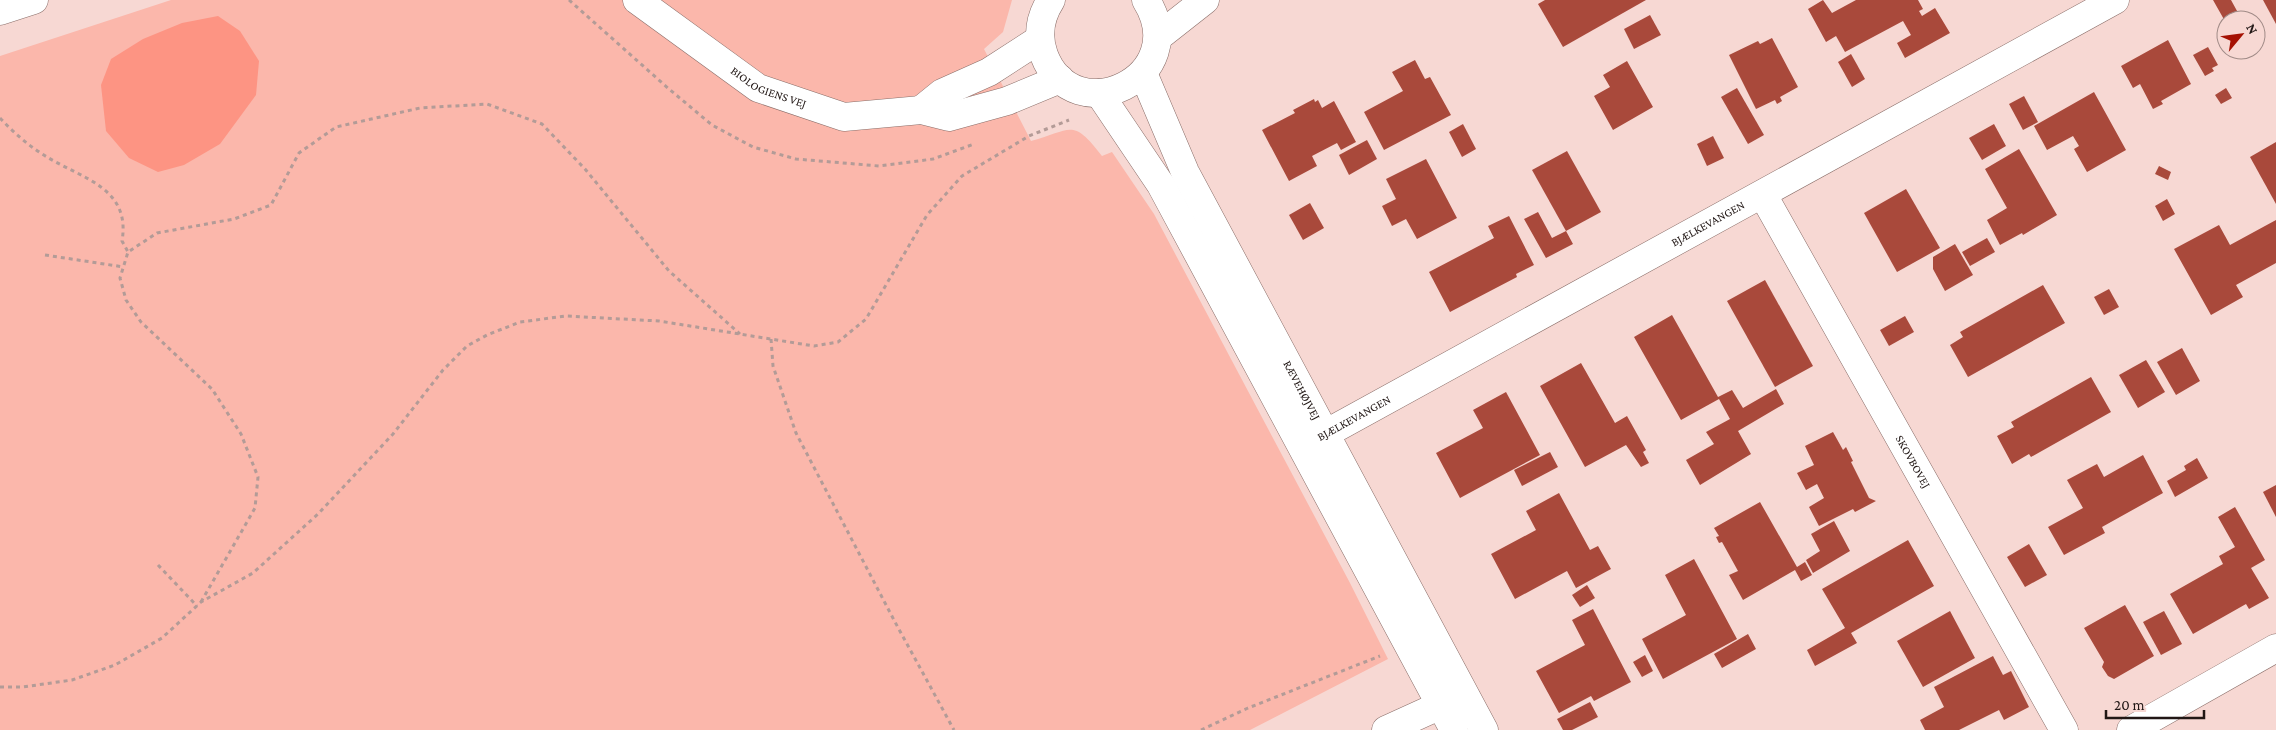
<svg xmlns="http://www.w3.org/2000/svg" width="2276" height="730" viewBox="0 0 2276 730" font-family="'Crimson Pro',serif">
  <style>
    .green { fill: #fbb7ab }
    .water { fill: #fd9483 }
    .building { fill: #a9493b }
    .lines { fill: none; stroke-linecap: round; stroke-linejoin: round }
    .minor-casing { stroke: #8a6e69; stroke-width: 29 }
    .path { stroke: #b39b97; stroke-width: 3; stroke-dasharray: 4 4; stroke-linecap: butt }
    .minor { stroke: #fff; stroke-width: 28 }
    .labels { text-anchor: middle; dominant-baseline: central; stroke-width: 5; stroke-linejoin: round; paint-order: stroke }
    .street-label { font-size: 12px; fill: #211715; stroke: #f7d8d3 }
  </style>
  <rect width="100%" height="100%" fill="#f7d8d3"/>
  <path class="green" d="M171,0H1012L1003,32L984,49L1031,141C1072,130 1072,117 1102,156L1112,152L1154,214L1350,583L1388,659L1250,730H0V56Z"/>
  <path class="water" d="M218,16L240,31L259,61L256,95L220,144L184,165L158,172L129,158L106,131L101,85L111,59L143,39L182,23Z"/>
  <g class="building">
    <path d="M1545,0H1646L1563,47L1538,4Z"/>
    <path d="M1823,0L1832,13L1856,0H1918L1923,9L1919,11L1922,16L1935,8L1950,33L1905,58L1897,43L1911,35L1903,21L1845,52L1836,36L1826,42L1808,9Z"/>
    <path d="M2213,0H2231L2242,20H2226V23Z"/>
    <path d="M2263,0H2276V24Z"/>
    <path d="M1650,15L1661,35L1634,49L1624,29Z"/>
    <path d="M1772,38L1798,87L1780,97L1782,101L1777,104L1775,100L1756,109L1729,55L1758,41L1760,44Z"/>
    <path d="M2168,40L2191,84L2161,101L2163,104L2153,109L2140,84L2133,88L2121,66Z"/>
    <path d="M2208,47L2218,65L2212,68L2214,71L2205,76L2193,55Z"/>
    <path d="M1851,54L1865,79L1852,87L1838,62Z"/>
    <path d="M1415,60L1425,79L1430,77L1451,115L1384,150L1364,112L1403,91L1392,72Z"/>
    <path d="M1627,61L1653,107L1613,130L1594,96L1610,87L1603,75Z"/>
    <path d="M1737,88L1764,135L1748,144L1721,97Z"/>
    <path d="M2226,88L2232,98L2221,104L2215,95Z"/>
    <path d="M2094,92L2126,150L2087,172L2074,149L2079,146L2073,136L2047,150L2034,126Z"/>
    <path d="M2024,96L2038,122L2023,130L2009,104Z"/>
    <path d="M1314,99L1315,102L1318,100L1322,108L1334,101L1356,142L1341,150L1337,143L1312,156L1317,166L1289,181L1262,130L1295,113L1293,110Z"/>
    <path d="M1463,124L1476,149L1462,157L1449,132Z"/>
    <path d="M1994,124L2006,146L1982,160L1969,138Z"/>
    <path d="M1713,136L1724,158L1707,166L1697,144Z"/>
    <path d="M1367,140L1377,159L1349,175L1339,155Z"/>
    <path d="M2276,142V204L2250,157Z"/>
    <path d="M2019,149L2057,215L2023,235L2022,233L2000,245L1987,220L2007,208L1985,169Z"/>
    <path d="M1567,151L1601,212L1566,231L1532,170Z"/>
    <path d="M1426,159L1457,218L1417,239L1406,219L1392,226L1382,206L1396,199L1386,179Z"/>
    <path d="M2159,166L2171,172L2168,180L2155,174Z"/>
    <path d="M1906,189L1940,248L1897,272L1864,213Z"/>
    <path d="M2167,199L2175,214L2163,221L2155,206Z"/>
    <path d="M1310,203L1324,228L1303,240L1289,215Z"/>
    <path d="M1538,212L1552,238L1566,231L1573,244L1546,258L1524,219Z"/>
    <path d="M1509,216L1534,265L1516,274L1517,277L1450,312L1429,272L1494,238L1488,226Z"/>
    <path d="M2276,220V263L2236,285L2243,297L2211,315L2174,249L2219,225L2230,245Z"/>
    <path d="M1987,238L1995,252L1970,266L1962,252Z"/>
    <path d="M1955,244L1973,275L1945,291L1933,269V257Z"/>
    <path d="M1765,280L1813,366L1775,387L1727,301Z"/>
    <path d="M2043,285L2065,323L1968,377L1950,345L1963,337L1960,332Z"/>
    <path d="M2109,289L2119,307L2104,315L2094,297Z"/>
    <path d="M1672,315L1718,397L1732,390L1743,408L1776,389L1784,404L1738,431L1751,454L1700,485L1686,460L1714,444L1706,432L1730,419L1719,399L1681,420L1634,337Z"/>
    <path d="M1905,316L1914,332L1889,346L1880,330Z"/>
    <path d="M2182,348L2200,381L2176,395L2157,362Z"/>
    <path d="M2146,360L2165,392L2138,408L2119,375Z"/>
    <path d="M1581,363L1615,423L1627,416L1646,450L1643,452L1649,463L1641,467L1626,445L1585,467L1540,386Z"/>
    <path d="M2091,377L2111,412L2031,457L2029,454L2012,464L1997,436L2014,427L2011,422Z"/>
    <path d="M1506,392L1540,455L1460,498L1436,453L1483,428L1473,410Z"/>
    <path d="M1833,432L1843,450L1846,447L1853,461L1851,462L1869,498L1876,501L1855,512L1853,509L1819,526L1809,507L1824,498L1817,484L1806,490L1797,473L1814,465L1805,446Z"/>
    <path d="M1550,452L1558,467L1522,486L1514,470Z"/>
    <path d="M2143,455L2163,493L2102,527L2105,533L2064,555L2048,527L2083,508L2067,480L2097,464L2104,477Z"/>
    <path d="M2197,458L2208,478L2175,497L2167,481L2186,470L2184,466Z"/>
    <path d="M2276,485V517L2263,492Z"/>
    <path d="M1559,493L1590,550L1598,546L1611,569L1576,588L1567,571L1515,599L1491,554L1536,530L1526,511Z"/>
    <path d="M1760,502L1797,567L1805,562L1812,575L1801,581L1795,570L1743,600L1729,575L1738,571L1722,542L1719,543L1716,537L1719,536L1714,528Z"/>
    <path d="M2235,507L2265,560L2251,568L2269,598L2249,609L2246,604L2193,634L2170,594L2223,564L2219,556L2235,547L2218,517Z"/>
    <path d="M1834,521L1850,551L1813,573L1806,560L1820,551L1811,534Z"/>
    <path d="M1908,540L1934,586L1851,633L1857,643L1815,666L1807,650L1845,628L1822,589Z"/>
    <path d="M2029,544L2047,575L2025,587L2007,557Z"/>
    <path d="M1694,559L1737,639L1663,679L1642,639L1686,615L1665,575Z"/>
    <path d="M1587,585L1595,598L1580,607L1572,595Z"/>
    <path d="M2125,605L2154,656L2114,679L2108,676L2102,667L2104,662L2084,628Z"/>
    <path d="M1593,609L1631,682L1594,701L1591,696L1559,713L1536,671L1585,645L1572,620Z"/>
    <path d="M1950,611L1975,658L1923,687L1897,641Z"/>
    <path d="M2164,611L2182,644L2161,655L2143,622Z"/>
    <path d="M1748,634L1756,649L1722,668L1714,654Z"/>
    <path d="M1645,655L1653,671L1642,677L1633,662Z"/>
    <path d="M1993,656L2003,675L2011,671L2029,707L2004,720L1999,710L1959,730H1925L1920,720L1944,707L1934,687Z"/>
    <path d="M1590,702L1598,717L1572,730H1563L1557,719Z"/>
  </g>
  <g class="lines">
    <g class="minor-casing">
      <g id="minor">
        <path id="s1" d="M637,0L758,88L844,117L921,110L949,117L1007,101L1060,79"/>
        <path d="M1051,0C1040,17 1037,36 1044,55C1074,134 1194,77 1146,0"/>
        <path d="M0,11L34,0"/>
        <path d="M1158,37L1205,0"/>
        <path id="s2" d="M1143,73L1185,172L1484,730"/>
        <path d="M1099,93L1161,185L1454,730"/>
        <path d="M921,110L942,93L989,72L1040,39"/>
        <path id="s3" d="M1763,195L2064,730"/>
        <path id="s4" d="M1303,446L2115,0"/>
        <path d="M1386,730L1441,705"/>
        <path d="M2131,730L2276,648"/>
      </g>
    </g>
    <g class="path">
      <path d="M569,0L669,89L712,125L753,147L796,159L879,166L933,159L974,144"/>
      <path d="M0,118C14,133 30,147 47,157C83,179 131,188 122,241L128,252"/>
      <path d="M45,255L124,267"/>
      <path d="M771,339L773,366L796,433L895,622L954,730"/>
      <path d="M158,565L197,606"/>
      <path d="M201,602L255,508L258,477L241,434L212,389L141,322L126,300L120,278L128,252L157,233L234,219L271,205L299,153L336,127L420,108L487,104L542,124L585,169L669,271L740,334"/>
      <path d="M0,687H23L72,680L115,665L162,638L201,602L253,573L318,514L393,434L443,370L467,346L487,335L520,322L566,316L659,321L814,346L838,342L866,319L927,215L962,176L1029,136L1069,120"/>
      <path d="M1201,730L1248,708L1380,656"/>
    </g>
    <use href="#minor" class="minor"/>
  </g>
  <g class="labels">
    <g class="street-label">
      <text stroke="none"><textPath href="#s1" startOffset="159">BIOLOGIENS VEJ</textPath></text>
      <text stroke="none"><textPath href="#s4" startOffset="462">BJÆLKEVANGEN</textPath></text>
      <text stroke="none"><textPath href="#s2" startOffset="355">RÆVEHØJVEJ</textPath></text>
      <text stroke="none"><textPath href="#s4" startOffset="58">BJÆLKEVANGEN</textPath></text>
      <text stroke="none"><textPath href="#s3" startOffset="306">SKOVBOVEJ</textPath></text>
    </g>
  </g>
  <g transform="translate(2241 35) rotate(61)"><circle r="24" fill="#f7d8d3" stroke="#a18b87"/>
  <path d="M0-4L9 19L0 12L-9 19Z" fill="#a51103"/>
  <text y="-8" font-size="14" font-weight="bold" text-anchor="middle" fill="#211715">N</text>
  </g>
  <path d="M2106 710v8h98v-8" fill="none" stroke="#211715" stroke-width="2.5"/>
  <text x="2114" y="710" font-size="15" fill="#211715" stroke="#f7d8d3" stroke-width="4" paint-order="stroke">20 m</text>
</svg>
